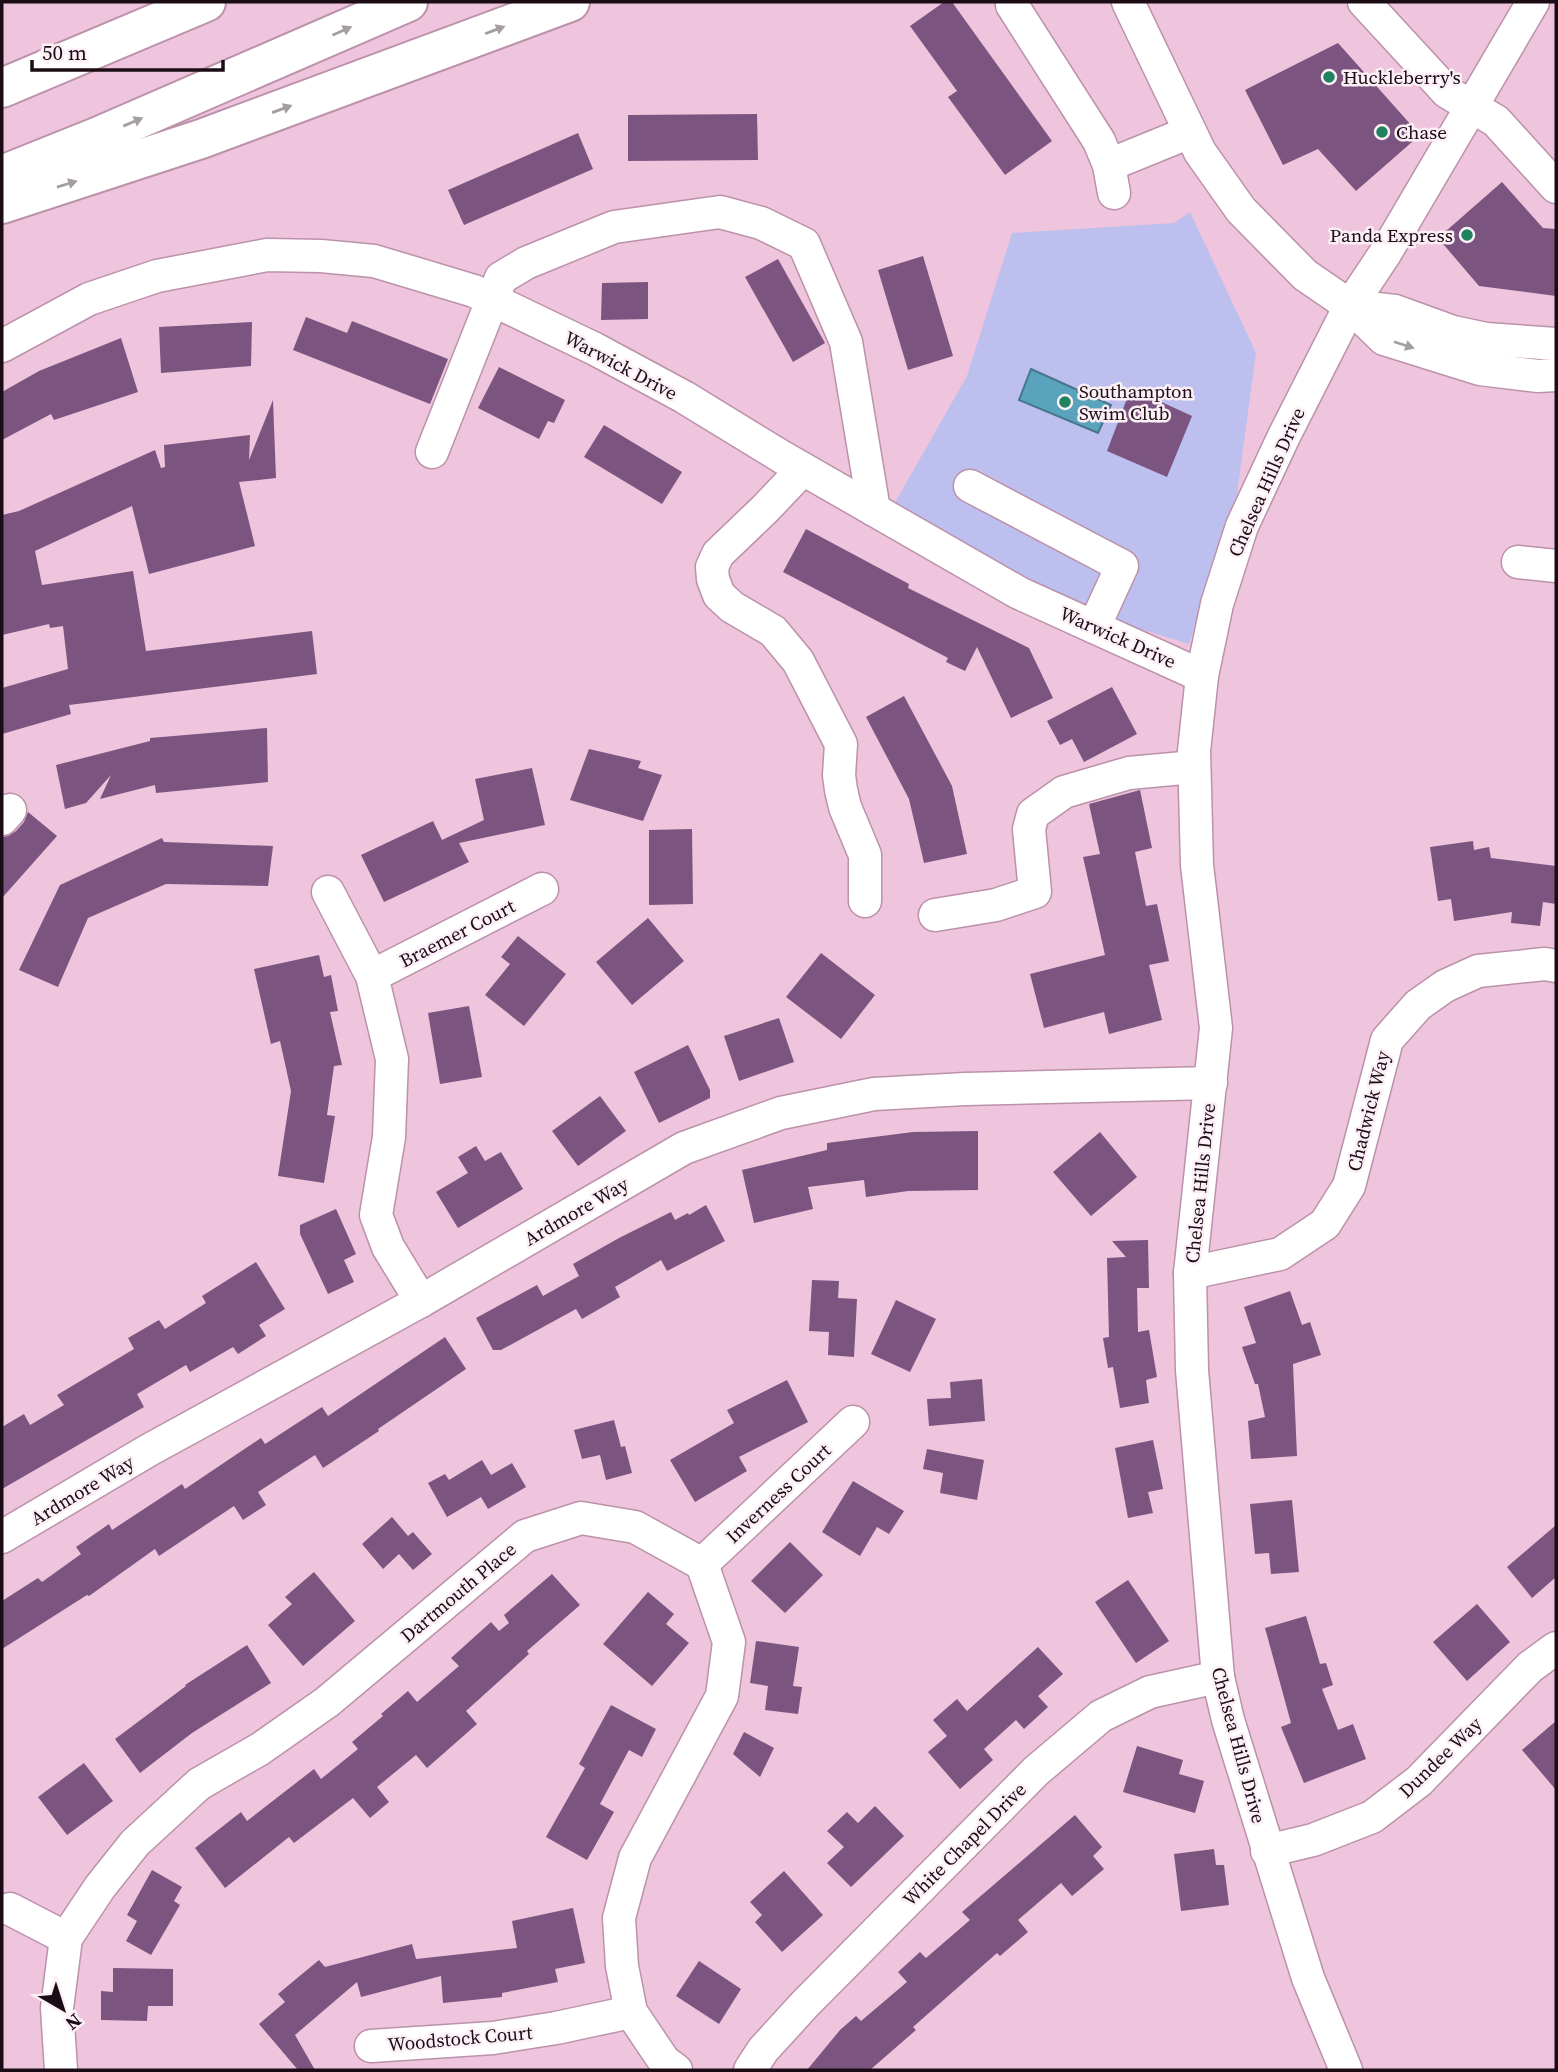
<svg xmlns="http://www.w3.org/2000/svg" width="1558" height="2072" viewBox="0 0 1558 2072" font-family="'Source Serif 4',serif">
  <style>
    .green { fill: #bdbfef }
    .water { fill: #5aa3bc; stroke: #47768a; stroke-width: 2 }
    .building { fill: #7b5580 }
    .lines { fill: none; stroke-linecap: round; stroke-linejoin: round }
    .minor-casing { stroke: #bb92aa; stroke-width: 35 }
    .highway-casing { stroke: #bb92aa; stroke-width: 42 }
    .minor { stroke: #fff; stroke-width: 32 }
    .highway { stroke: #fff; stroke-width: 38 }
    .oneway { fill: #a49ea1 }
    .poi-dot { fill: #1e835e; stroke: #fceff6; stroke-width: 2.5 }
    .labels { text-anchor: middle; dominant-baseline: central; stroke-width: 5; stroke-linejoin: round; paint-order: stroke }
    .poi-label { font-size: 19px; fill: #1b0c15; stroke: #fceff6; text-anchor: start }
    .street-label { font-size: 19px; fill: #1b0c15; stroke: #fceff6 }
  </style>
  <rect width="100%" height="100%" fill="#efc4dd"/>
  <path class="green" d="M1190,212L1256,353L1237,494L1189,644L1082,611L893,506L967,376L1012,233L1174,223Z"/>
  <path class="water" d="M1031,369L1111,405L1098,433L1019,400Z"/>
  <g class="building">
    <path d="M944,2H952L1052,141L1005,175L948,97L957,91L910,26Z"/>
    <path d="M1338,43L1420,135L1356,191L1318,149L1283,165L1245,90Z"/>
    <path d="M757,114L758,160L628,161V115Z"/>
    <path d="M578,133L593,169L464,225L448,190Z"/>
    <path d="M1502,182L1543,228L1556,229V296L1479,286L1438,238Z"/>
    <path d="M923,256L953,356L908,370L878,270Z"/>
    <path d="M778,259L825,343L793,362L745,277Z"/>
    <path d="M648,282V319L601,320L602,283Z"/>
    <path d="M306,317L347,333L352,321L448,359L430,404L293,350Z"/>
    <path d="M252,322L251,366L161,373L159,327Z"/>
    <path d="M121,338L138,392L54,420L51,414L2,440V392L39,371Z"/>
    <path d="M499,367L565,400L554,423L548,421L539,439L478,408Z"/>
    <path d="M1131,388L1192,416L1167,477L1107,451Z"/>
    <path d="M273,400L276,478L239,482L255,546L149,574L132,506L35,551L42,585L133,571L146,651L312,631L317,674L69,705L71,714L2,734V688L68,669L63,626L50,628L49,624L2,635V515L19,511L155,450L161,468L165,467L164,445L250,435L249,460Z"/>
    <path d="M604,425L682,472L662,504L584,457Z"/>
    <path d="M806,529L909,584L908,588L1029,648L1053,698L1011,718L977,647L965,671L946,662L948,658L783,572Z"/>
    <path d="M1112,687L1137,734L1084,762L1072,739L1060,745L1047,721Z"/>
    <path d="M904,696L952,786L967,854L924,863L909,799L866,717Z"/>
    <path d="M267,728L268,782L156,793L155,785L100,799L111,775L86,803L65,809L56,765L150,741V738Z"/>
    <path d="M589,749L641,761L638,768L662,775L643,821L570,800Z"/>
    <path d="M532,768L545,825L459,843L469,862L384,902L361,855L433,821L442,840L484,820L475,779Z"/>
    <path d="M1140,790L1152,848L1135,852L1146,906L1157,904L1169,961L1149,965L1162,1020L1109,1034L1104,1012L1044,1028L1030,974L1105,955L1083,857L1100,854L1089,804Z"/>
    <path d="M28,812L57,836L2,898V837L8,836L16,831L24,822Z"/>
    <path d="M692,829L693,904L649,905V830Z"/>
    <path d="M162,838L164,842L273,846L268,886L166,884L88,918L58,987L19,970L60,885Z"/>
    <path d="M1473,841L1474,850L1489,847L1491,858L1556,866V904L1543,902L1540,926L1511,923L1512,912L1454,921L1451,899L1438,901L1430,847Z"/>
    <path d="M648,918L684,961L632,1005L596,962Z"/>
    <path d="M518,936L566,974L524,1026L485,995L510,964L501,957Z"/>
    <path d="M821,953L875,995L841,1039L786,997Z"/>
    <path d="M319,955L324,977L331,975L338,1011L330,1012L342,1065L334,1066L327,1115L335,1116L324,1183L278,1176L291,1091L280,1041L271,1044L254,969Z"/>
    <path d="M469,1006L482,1077L440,1084L428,1013Z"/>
    <path d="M779,1018L794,1062L739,1081L724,1036Z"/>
    <path d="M688,1045L710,1090V1098L659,1123L634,1072Z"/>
    <path d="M600,1096L626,1131L578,1166L552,1131Z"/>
    <path d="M978,1131V1190L908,1191L866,1197L864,1180L808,1187L813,1209L754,1223L742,1170L827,1150V1143L913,1132Z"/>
    <path d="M1100,1132L1137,1177L1091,1216L1053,1172Z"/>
    <path d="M476,1146L485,1161L501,1152L523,1189L458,1228L436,1192L468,1173L458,1157Z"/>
    <path d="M706,1205L725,1241L667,1271L661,1260L615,1287L620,1297L582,1319L576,1309L501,1350H493L476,1318L537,1285L543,1296L579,1276L573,1264L619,1238L671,1212L675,1220L688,1213L689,1215Z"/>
    <path d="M336,1209L356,1254L344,1260L354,1282L328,1294L300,1234V1225Z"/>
    <path d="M1148,1240L1149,1288H1137L1138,1332L1149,1330L1157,1377L1146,1380L1149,1403L1120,1408L1113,1367L1108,1368L1103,1338L1109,1337L1107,1258L1126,1257L1112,1241Z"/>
    <path d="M256,1262L285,1309L259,1325L266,1336L238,1354L233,1347L190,1372L186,1365L137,1394L144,1407L2,1489V1427L24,1414L30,1425L64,1405L57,1395L134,1349L128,1338L159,1320L165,1329L206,1303L202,1296Z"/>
    <path d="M812,1280L839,1281L838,1298L857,1299L854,1357L828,1355L829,1332L809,1331Z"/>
    <path d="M1290,1291L1302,1325L1310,1322L1321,1355L1293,1364L1297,1456L1251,1459L1248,1421L1265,1417L1258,1384H1255L1242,1347L1256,1343L1244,1307Z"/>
    <path d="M896,1300L936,1319L910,1372L871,1354Z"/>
    <path d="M445,1337L466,1369L378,1429L379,1431L323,1468L315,1455L258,1492L266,1505L243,1520L234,1506L159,1556L155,1549L89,1596L87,1595L2,1649V1601L38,1578L42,1582L81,1554L76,1547L109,1524L112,1530L182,1484L185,1489L261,1438L265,1444L322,1407L328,1416Z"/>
    <path d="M982,1379L985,1421L929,1426L927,1399L951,1398L950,1382Z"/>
    <path d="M787,1380L808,1422L739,1457L747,1471L695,1502L670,1460L734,1423L727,1410Z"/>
    <path d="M614,1420L621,1447L625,1446L632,1473L606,1480L600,1455L582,1459L574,1430Z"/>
    <path d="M1153,1440L1163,1489L1148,1492L1153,1513L1128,1518L1115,1448Z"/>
    <path d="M927,1449L984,1460L977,1500L940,1493L943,1473L923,1469Z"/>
    <path d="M482,1460L491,1475L512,1463L526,1487L488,1509L481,1497L447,1517L428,1483L445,1474L449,1480Z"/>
    <path d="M853,1481L904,1511L889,1534L877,1527L860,1556L822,1532Z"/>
    <path d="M1292,1500L1299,1572L1271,1574L1269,1553L1255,1554L1250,1504Z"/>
    <path d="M392,1517L408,1536L413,1532L432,1554L413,1570L399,1554L383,1569L362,1544Z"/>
    <path d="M1556,1525V1577L1532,1598L1507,1567Z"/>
    <path d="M790,1542L823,1575L785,1613L751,1581Z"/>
    <path d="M314,1572L355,1621L303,1666L268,1625L292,1604L285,1597Z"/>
    <path d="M552,1574L580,1605L527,1651L529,1654L466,1711L477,1724L427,1768L416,1755L377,1787L389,1802L370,1818L353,1798L294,1843L289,1837L225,1888L195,1848L241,1812L247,1821L314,1769L321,1779L358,1749L352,1742L383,1716L381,1714L408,1691L417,1702L459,1666L451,1658L491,1622L499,1631L509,1623L504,1615Z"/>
    <path d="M1128,1580L1169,1641L1136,1663L1095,1602Z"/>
    <path d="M648,1592L674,1614L666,1624L689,1643L652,1686L603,1644Z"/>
    <path d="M1477,1604L1510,1642L1467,1681L1433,1642Z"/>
    <path d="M1306,1616L1320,1664L1326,1663L1333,1685L1322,1689L1338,1730L1353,1724L1366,1759L1304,1783L1281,1727L1291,1723L1265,1628Z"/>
    <path d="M756,1641L799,1647L793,1686L802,1687L798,1714L765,1710L768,1686L750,1683Z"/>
    <path d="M247,1645L271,1683L192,1733L140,1773L115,1739L186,1686L185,1685Z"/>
    <path d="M1038,1647L1063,1674L1038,1696L1048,1707L1024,1729L1016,1720L984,1749L993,1760L960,1789L928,1752L947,1736L933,1720L957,1699L967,1711Z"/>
    <path d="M611,1705L656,1729L642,1757L629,1750L600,1804L614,1812L587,1860L546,1837L585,1768L579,1764Z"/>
    <path d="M1556,1721V1790L1522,1750Z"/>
    <path d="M744,1732L774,1748L760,1777L733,1754Z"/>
    <path d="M1137,1746L1183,1760L1179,1774L1204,1781L1195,1813L1123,1792Z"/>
    <path d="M84,1763L113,1801L67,1835L38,1797Z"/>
    <path d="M875,1806L904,1836L851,1887L827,1863L844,1847L827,1831L847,1812L858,1823Z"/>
    <path d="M1075,1815L1102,1847L1093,1856L1104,1869L1072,1896L1061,1883L1018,1920L1028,1932L1000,1956L997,1953L913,2027L916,2030L870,2070H807L840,2030L856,2016L861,2021L907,1982L898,1972L920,1952L926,1958L970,1920L962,1912Z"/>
    <path d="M1214,1849L1216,1865H1224L1229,1905L1181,1911L1174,1854Z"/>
    <path d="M152,1870L182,1887L174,1901L180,1905L151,1955L126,1941L137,1921L127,1915Z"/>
    <path d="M784,1871L823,1915L782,1952L755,1922L762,1915L750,1902Z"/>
    <path d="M573,1908L585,1963L555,1969L558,1982L502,1993V1997L443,2003L441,1976L361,1997L357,1982L295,2035L315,2070H298L259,2024L285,2002L278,1994L319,1960L325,1967L412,1944L416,1959L517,1948L512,1921Z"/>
    <path d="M699,1961L741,1989L719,2024L676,1996Z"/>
    <path d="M113,1968L173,1969V2006H148L147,2021L101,2020V1991L113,1992Z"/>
  </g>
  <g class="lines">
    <g class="minor-casing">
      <g id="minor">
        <path d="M1128,2L1200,152L1241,210L1305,275L1350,306L1384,339L1480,369L1538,376L1556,375"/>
        <path d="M1364,2L1447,92L1496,121L1556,187"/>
        <path d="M1012,5L1099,141L1109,165L1190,132"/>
        <path d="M1109,165L1114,193"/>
        <path d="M1350,306L1395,311L1453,332L1486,339L1556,344"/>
        <path d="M2,346L89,299L157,276L267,255L321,256L374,261L474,291L595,349L684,397L782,457L1019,593L1202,676"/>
        <path d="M432,452L501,278L526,263L614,227L720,212L761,223L804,244L846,342L874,510"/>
        <path d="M803,469L765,509L718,554L712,567L713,579L719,595L732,607L773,631L798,661L841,744L839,775L841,790L845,807L865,855V901"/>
        <path d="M970,486L1122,566L1094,627"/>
        <path d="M1518,562L1556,566"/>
        <path d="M2,819L10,810"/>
        <path d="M328,892L372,976L392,1059L389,1137L376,1215L388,1247L421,1301"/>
        <path d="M935,915L996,905L1035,892L1029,829L1033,814L1064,792L1129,773L1194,767"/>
        <path d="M372,976L542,889"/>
        <path d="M1190,1273L1280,1254L1325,1224L1349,1186L1387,1040L1418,1005L1445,986L1478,971L1545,964L1556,966"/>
        <path d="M2,1537L149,1450L421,1301L684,1148L781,1113L874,1094L965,1089L1211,1083"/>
        <path d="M702,1564L853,1422"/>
        <path d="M1267,1851L1313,1840L1372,1817L1419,1781L1530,1667L1556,1648"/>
        <path d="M10,1909L66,1938"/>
        <path d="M371,2046L493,2038L556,2028L631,2012"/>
        <path d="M61,2070L57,2008L66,1938L100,1887L135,1843L199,1784L260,1749L327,1702L525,1536L581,1518L635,1527L702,1564L729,1642L722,1696L635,1858L619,1918L622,1966L631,2012L664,2061L676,2070"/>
        <path d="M750,2070L763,2050L805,2004L1036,1771L1101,1716L1150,1692L1218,1677"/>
        <path d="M1346,2070L1308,1978L1228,1720L1218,1677L1192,1370L1190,1273L1216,1028L1197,865L1194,751L1202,676L1217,604L1242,526L1284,436L1350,306L1386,252L1533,2"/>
      </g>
    </g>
    <g class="highway-casing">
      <g id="highway">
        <path d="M2,88L206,2"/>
        <path d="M2,175L97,137L408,2"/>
        <path d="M2,204L201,139L570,2"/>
      </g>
    </g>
    <use href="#minor" class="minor"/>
    <use href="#highway" class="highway"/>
  </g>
  <defs><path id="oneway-solid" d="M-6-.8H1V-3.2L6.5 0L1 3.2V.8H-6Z" transform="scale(1.75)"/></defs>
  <g class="oneway">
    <use href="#oneway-solid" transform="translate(495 30) rotate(-21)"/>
    <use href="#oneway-solid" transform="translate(342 31) rotate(-24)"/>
    <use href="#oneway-solid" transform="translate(282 109) rotate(-20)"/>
    <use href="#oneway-solid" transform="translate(133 122) rotate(-23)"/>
    <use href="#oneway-solid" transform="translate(67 184) rotate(-17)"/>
    <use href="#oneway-solid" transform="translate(1404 345) rotate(18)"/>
  </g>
  <g class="poi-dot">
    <circle cx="1329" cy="77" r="7"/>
    <circle cx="1382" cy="132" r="7"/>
    <circle cx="1467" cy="235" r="7"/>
    <circle cx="1065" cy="402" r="7"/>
  </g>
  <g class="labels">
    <g class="poi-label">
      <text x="1343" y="77">Huckleberry's</text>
      <text x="1396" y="132">Chase</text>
      <text x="1453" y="235" text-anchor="end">Panda Express</text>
      <text x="1079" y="391">Southampton<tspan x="1079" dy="22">Swim Club</tspan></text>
    </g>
    <g class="street-label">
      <text transform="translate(621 365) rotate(28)">Warwick Drive</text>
      <text transform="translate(1266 482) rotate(-66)">Chelsea Hills Drive</text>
      <text transform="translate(1118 637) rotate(24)">Warwick Drive</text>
      <text transform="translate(457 933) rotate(-27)">Braemer Court</text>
      <text transform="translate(1368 1111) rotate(-76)">Chadwick Way</text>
      <text transform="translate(1200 1183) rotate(-84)">Chelsea Hills Drive</text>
      <text transform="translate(576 1211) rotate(-30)">Ardmore Way</text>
      <text transform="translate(82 1490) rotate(-31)">Ardmore Way</text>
      <text transform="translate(778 1493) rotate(-43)">Inverness Court</text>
      <text transform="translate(458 1592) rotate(-40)">Dartmouth Place</text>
      <text transform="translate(1239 1745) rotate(75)">Chelsea Hills Drive</text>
      <text transform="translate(1440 1757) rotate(-44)">Dundee Way</text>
      <text transform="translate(964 1844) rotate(-45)">White Chapel Drive</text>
      <text transform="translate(460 2038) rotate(-5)">Woodstock Court</text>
    </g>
  </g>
  <rect width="1558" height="2072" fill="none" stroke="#1b0c15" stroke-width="7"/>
  <g transform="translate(63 2009) rotate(141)" stroke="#fceff6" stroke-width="5" paint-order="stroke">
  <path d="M0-5L12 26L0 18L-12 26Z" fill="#1b0c15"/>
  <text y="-10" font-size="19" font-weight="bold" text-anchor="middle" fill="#1b0c15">N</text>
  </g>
  <path d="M32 60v10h191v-10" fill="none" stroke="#1b0c15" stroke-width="3.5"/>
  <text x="42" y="60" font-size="21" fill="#1b0c15" stroke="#fceff6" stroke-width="5" paint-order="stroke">50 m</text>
</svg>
